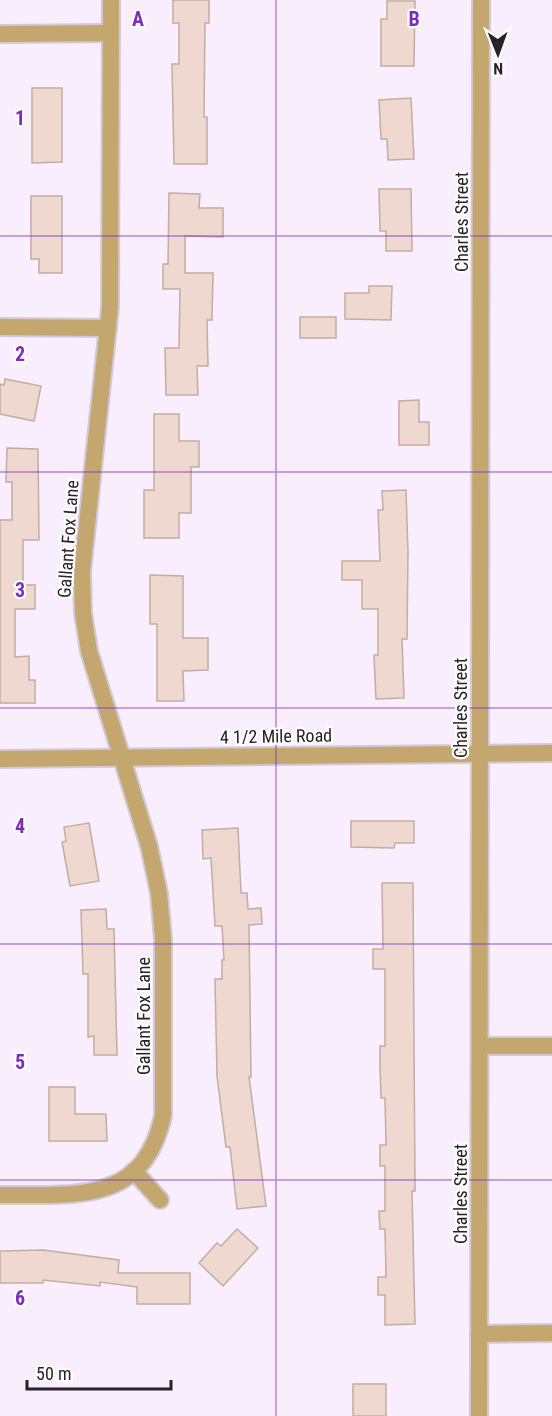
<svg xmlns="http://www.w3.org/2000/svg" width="552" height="1416" viewBox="0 0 552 1416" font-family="'Roboto Condensed',sans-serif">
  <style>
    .building { fill: #eed8cf; stroke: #c2aca3; stroke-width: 1.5 }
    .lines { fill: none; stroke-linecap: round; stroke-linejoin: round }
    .street-casing { stroke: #d2c9d7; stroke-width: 20 }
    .street { stroke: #c3a76f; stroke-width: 16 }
    .grid { fill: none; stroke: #7b2cbf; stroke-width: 1.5; stroke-opacity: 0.55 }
    .labels { text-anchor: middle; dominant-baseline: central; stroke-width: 4.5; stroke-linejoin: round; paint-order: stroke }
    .street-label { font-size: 18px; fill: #262228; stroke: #fff }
    .grid-label { font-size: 20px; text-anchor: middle; font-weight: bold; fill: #7b2cbf; stroke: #fff; stroke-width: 4.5; stroke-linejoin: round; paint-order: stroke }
  </style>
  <rect width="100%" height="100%" fill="#f8eefd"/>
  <g class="building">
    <path d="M173,0H209V23H205L204,117H207V164H174L172,64H179V23H173Z"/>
    <path d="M387,1H415L414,66H381V19H387Z"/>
    <path d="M32,88H62V162L32,163Z"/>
    <path d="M411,98L414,159L388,160L387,139H381L379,100Z"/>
    <path d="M379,189H411L412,251H386V231H380Z"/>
    <path d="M169,193L200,194L199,208H223V237L185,236V273H213L212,320H207L208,366H197L198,395H166L165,348H179L180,289H163V264H168Z"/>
    <path d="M31,196H62V273H39V259H31Z"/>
    <path d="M369,286H392L391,320L345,319V293H369Z"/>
    <rect x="300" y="317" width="36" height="21"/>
    <path d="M5,379L41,386L34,421L0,414V384L4,385Z"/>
    <path d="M419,400V422H429V445H399V401Z"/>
    <path d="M154,414H179V441H199V467H191V513H179V538H144V490H154Z"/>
    <path d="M7,448L38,449L39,540H23V585H35V609H15V657L29,656V680H35V703H0V520H12V482H6Z"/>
    <path d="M406,490L408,552L407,639H402L404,698L376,699L374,655H378V609H362V580H342V561H380L378,510H383L382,491Z"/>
    <path d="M150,575L183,576V638H208V670L183,671L184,701H157V624H150Z"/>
    <path d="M351,821H414V843H395L394,848L351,847Z"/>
    <path d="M89,823L99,881L70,886L62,842L66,841L64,827Z"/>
    <path d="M238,828L241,893H247L248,909L261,908L262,924L249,925L251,1077H249L266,1206L237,1209L230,1147H226L217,1076L215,979H222V960H224L222,926H215L211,858L203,859L202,830Z"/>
    <path d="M382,883H413L415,1191H412L415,1324L385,1325V1295H378V1277H386L385,1229H380L379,1211H385V1166H380V1145H386L385,1098H381L380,1064V1046H385V969H373V949H383Z"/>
    <path d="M106,909L107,929H114L117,1055H94V1036L88,1037V974H83L81,910Z"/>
    <path d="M49,1087H75V1114H106L107,1141H49Z"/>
    <path d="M237,1229L258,1248L223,1286L199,1263L217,1243L221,1246Z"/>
    <path d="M43,1250L119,1260L118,1273H190V1304H137V1287L100,1282V1286L43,1280V1283H0V1251Z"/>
    <rect x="353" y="1384" width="33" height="32"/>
  </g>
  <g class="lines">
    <g class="street-casing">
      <g id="street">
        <path d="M0,34L111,33"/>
        <path d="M0,327L108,328"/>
        <path d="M0,759L552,753"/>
        <path d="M480,1046H552"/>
        <path d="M134,1171L160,1200"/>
        <path d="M0,1195C74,1194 143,1206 163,1116V939L159,893L149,846L89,651L83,613L82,572L110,307L111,0"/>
        <path d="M479,1334L552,1333"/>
        <path d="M479,1416L481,0"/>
      </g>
    </g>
    <use href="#street" class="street"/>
  </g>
  <path class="grid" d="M276,0V1416M0,236H552M0,472H552M0,708H552M0,944H552M0,1180H552"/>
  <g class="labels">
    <g class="street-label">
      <text transform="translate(461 222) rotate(-90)">Charles Street</text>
      <text transform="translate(68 539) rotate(-86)">Gallant Fox Lane</text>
      <text transform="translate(460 708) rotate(-90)">Charles Street</text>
      <text transform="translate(276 736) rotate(-1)">4 1/2 Mile Road</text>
      <text transform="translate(143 1016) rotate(-90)">Gallant Fox Lane</text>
      <text transform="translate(460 1194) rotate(-90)">Charles Street</text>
    </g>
  </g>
  <g class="grid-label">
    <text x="138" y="26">A</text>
    <text x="414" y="26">B</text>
    <text x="20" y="125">1</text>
    <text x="20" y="361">2</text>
    <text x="20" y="597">3</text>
    <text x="20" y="833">4</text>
    <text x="20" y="1069">5</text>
    <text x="20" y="1305">6</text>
  </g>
  <g transform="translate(498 54) rotate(179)" stroke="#ffffff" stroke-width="4.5" paint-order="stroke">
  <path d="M0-4.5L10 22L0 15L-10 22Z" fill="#262228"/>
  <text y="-9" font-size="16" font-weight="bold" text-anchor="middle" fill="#262228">N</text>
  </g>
  <path d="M27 1380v9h144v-9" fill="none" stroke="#262228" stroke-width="3"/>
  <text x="36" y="1380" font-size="18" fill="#262228" stroke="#ffffff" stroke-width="4.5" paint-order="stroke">50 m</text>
</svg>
